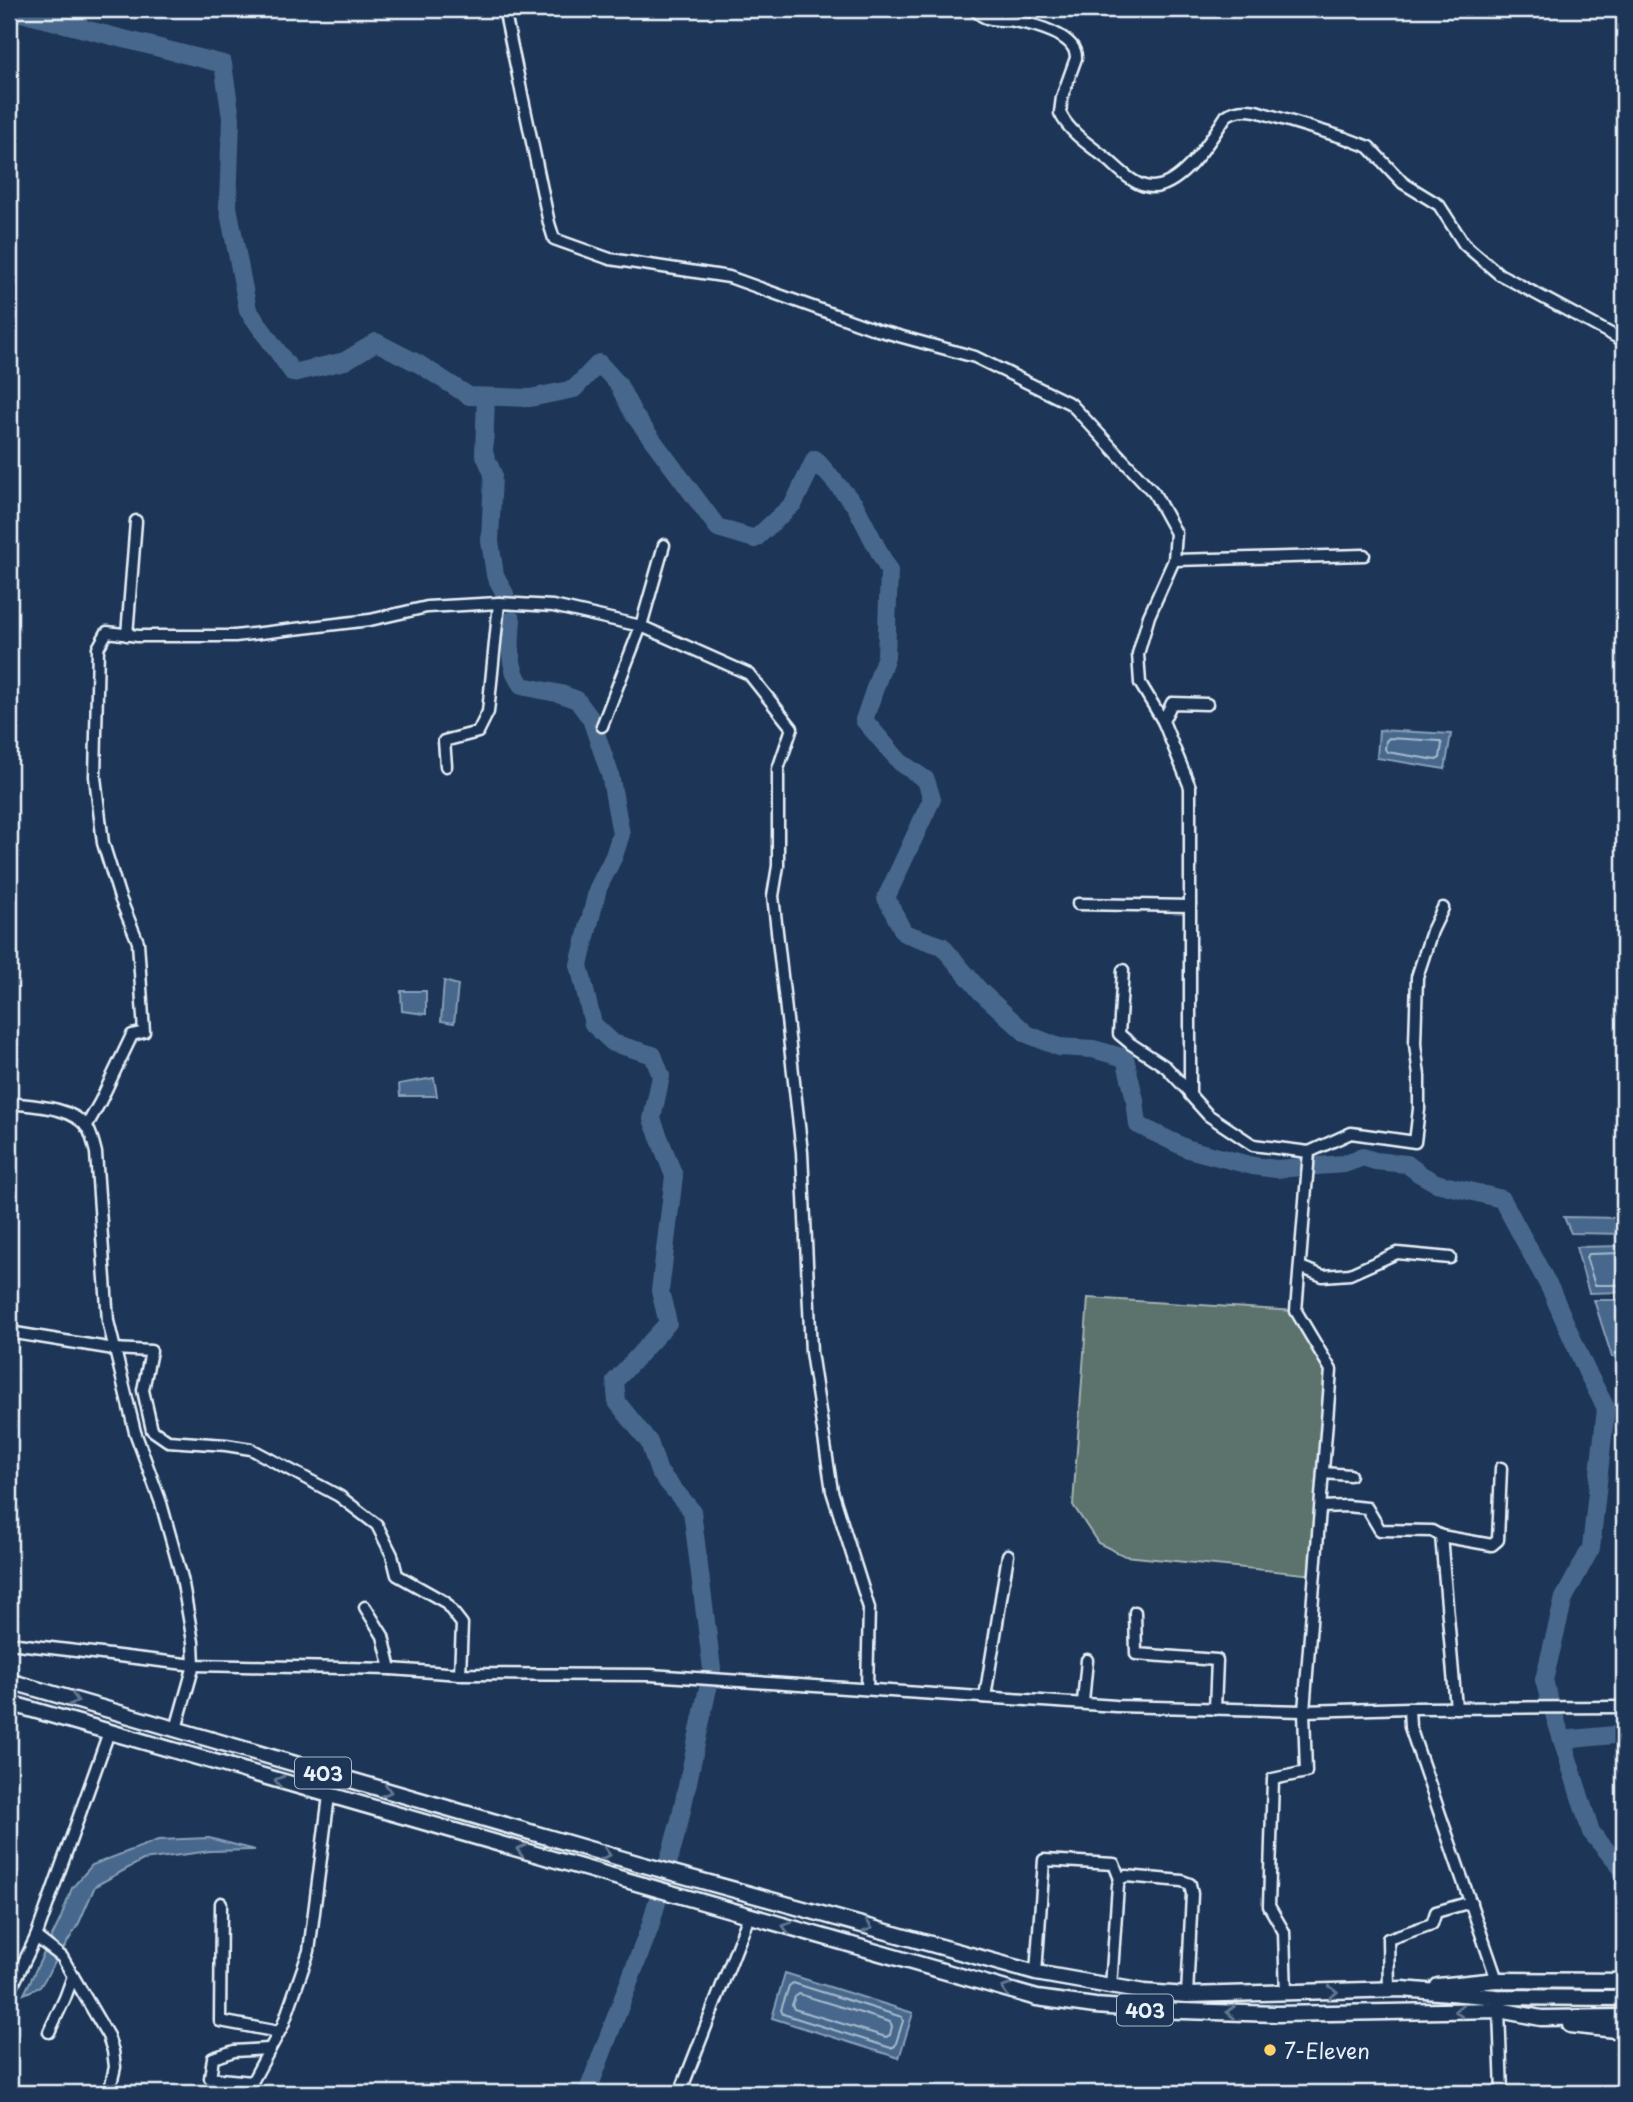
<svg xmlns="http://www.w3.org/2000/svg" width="1633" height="2102" viewBox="0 0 1633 2102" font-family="'Playpen Sans',sans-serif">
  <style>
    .green { fill: #5c726d; stroke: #a2b2b2; stroke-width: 2 }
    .water { fill: #46688c; stroke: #879fb7; stroke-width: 2 }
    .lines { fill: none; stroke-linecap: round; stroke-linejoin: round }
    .shore { stroke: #a7bacd; stroke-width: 2 }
    .river { stroke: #46688c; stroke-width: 18 }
    .minor-casing { stroke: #e8f1f8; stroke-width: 15 }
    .highway-casing { stroke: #e8f1f8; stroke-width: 19 }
    .minor { stroke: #1d3557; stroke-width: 10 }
    .highway { stroke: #1d3557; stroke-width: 14 }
    .oneway { stroke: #64778f }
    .poi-dot { fill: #ffd166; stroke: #1d3557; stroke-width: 2.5 }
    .labels { text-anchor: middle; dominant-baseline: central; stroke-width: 6; stroke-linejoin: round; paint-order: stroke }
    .shield { fill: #1d3557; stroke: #abb9c8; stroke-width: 2 }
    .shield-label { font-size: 19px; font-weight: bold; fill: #e8f1f8 }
    .poi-label { font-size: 21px; fill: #e8f1f8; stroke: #1d3557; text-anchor: start }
  </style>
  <rect width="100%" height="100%" fill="#1d3557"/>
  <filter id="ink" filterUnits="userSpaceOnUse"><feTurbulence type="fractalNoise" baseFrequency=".0143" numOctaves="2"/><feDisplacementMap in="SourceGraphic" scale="14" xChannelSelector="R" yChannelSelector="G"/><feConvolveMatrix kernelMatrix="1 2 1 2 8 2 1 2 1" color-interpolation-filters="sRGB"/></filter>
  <g filter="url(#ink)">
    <path class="green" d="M1088,1298L1296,1311L1331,1370L1314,1575L1125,1556L1098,1543L1073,1505Z"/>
    <g class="water">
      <path d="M1379,730L1451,734L1445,769L1377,758Z"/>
      <path d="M444,981L458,985L454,1023L441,1021Z"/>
      <path d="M401,991H426V1014L402,1011Z"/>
      <path d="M434,1078L437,1096H400L399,1084Z"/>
      <path d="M1564,1217L1624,1218V1234L1571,1233Z"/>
      <path d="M1624,1246V1292L1589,1293L1576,1247Z"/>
      <path d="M1594,1300H1624V1357H1612Z"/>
      <path d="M209,1838L255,1850L210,1851L143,1860L95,1886L79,1923L40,1987L24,1994L60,1920L72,1888L92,1865L158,1840Z"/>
      <path d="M785,1973L913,2013L899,2058L772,2018Z"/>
    </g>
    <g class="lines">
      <g class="shore">
        <path d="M1389,738L1440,741L1442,744L1440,758L1436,760L1387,752L1385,749L1386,741Z"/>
        <path d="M1624,1253L1589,1254L1586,1257L1595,1285H1624"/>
        <path d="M793,1983L902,2017L903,2021L895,2046L891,2048L783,2014L781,2010L789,1986Z"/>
        <path d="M799,1994L890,2022L892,2026L890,2035L886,2037L794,2009L792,2005L795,1997Z"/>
      </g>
      <g class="river">
        <path d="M9,10L223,64L231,118L228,207L248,310L293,373L345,361L376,342L419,364L469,396L530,398L574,389L599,363L618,384L634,415L718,528L755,539L794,503L815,459L855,505L889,571L886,656L864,720L900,762L926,780L932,799L886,898L904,933L942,946L981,992L1027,1034L1059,1047L1093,1049L1125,1058L1135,1100L1138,1125L1188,1149L1253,1166L1276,1169L1344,1164L1363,1157L1375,1161L1407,1164L1420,1174L1436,1183L1502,1199L1551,1290L1586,1370L1606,1408L1591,1548L1564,1598L1544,1680L1550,1702"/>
        <path d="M486,397L484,453L493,474L490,541L495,575L505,594L506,601"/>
        <path d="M512,620C510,643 508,667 522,686L561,694L577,700L591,719L610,774L621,834L614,856L598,888L579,965L593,1024L613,1043L653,1055L661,1076L652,1119L674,1176L660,1291L668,1323L615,1381L617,1402L649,1442L659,1472L692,1511L712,1669L679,1824L650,1927L587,2093"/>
        <path d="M1554,1714L1591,1832L1624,1871"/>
        <path d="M1562,1740L1624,1734"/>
      </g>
      <g class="minor-casing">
        <g id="minor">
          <path d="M504,9L549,223L554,239L610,259L729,277L877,330L975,357L1071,404L1154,493L1176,533L1174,560L1149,616L1138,654L1140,683L1163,721"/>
          <path d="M974,9C977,12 982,17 987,18C995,21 1006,19 1014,21C1033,24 1077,35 1076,58L1062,97L1060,113C1069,132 1089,145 1106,158C1117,167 1130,182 1145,186C1178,195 1211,139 1226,116C1235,109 1245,109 1256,111L1345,138L1369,147L1403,183L1439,205L1464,244L1499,274L1624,341"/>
          <path d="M1174,560L1364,555"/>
          <path d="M127,635L136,521"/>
          <path d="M1207,704L1172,703L1163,721L1190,787V1095L1208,1115L1253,1145L1309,1152"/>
          <path d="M602,726L641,626L664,545"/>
          <path d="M446,766L444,741L478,732L488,712L499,603"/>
          <path d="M1078,904L1190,906"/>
          <path d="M1123,970L1119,1034L1131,1044L1166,1067L1190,1093"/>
          <path d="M9,1103C33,1106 70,1106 87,1127C92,1135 94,1145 96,1153L108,1321L135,1432L161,1503L182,1578L193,1642L194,1665L176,1729"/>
          <path d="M86,1127L100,1102L132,1035L144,1032L138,942L120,898L103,843L95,777L98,648L107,632L138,636H235L370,620L427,607L499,603L553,606L641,626L749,674L792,728L778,769V866L773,896L802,1152L811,1352L832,1491L869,1608L867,1689"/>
          <path d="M1300,1267L1323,1276L1350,1274L1397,1253L1450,1258"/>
          <path d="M9,1332L114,1349L151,1351L143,1390L152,1430L168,1441L226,1445L251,1449L339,1496L377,1525L392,1555L397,1575L445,1602L462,1624L460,1674"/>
          <path d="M1323,1473L1350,1475"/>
          <path d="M1321,1507L1347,1506L1367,1508L1380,1530L1432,1531L1441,1536L1456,1708"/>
          <path d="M1441,1536L1492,1545L1498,1540L1501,1468"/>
          <path d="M365,1607L383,1636L391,1669"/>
          <path d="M1135,1612L1136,1654L1217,1660L1215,1709"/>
          <path d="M9,1643L194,1665L391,1669L460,1674L650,1675L1116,1706L1304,1711L1409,1708L1624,1707"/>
          <path d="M985,1697L1008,1555"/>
          <path d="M1083,1702L1087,1660"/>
          <path d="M1409,1708L1410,1727L1497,1980"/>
          <path d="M221,1903L220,2021L279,2032"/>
          <path d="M36,1937L62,1957L73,1976L65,1998L49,2032"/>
          <path d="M1036,1973L1044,1860L1114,1864L1120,1879"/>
          <path d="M73,1976L108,2036L113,2051L115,2067L109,2093"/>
          <path d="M1111,1987L1118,1885L1120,1879L1126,1876L1182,1881L1190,1884L1192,1894L1187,1995"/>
          <path d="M1389,1989L1388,1939L1432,1924L1436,1912L1471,1902"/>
          <path d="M9,1993L36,1937L109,1732"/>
          <path d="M1286,1994L1284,1932L1269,1906L1273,1779L1306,1772L1304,1711L1331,1370L1296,1311L1309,1152L1351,1133L1415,1142L1419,1109V1076L1415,1044L1417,977L1432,931L1443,908"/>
          <path d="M1499,2010L1502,2093"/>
          <path d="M252,2082L210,2078L213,2058L234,2051L269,2049"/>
          <path d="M246,2093L283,2025L309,1951L329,1796"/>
          <path d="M680,2093L749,1916"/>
        </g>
      </g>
      <g class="highway-casing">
        <g id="highway">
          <path d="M9,1681L637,1863L1036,1973L1144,1992L1187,1995L1402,1989L1497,1997L1624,1998"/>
          <path d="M9,1703L1037,1998L1095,2006L1152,2010L1276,2014L1499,2010L1541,2018L1624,2017"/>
          <path d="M1438,1986L1497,1980L1624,1981"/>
          <path d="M1570,2025L1624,2031"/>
        </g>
      </g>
      <use href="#minor" class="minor"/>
      <use href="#highway" class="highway"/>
    </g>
    <defs><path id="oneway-chevron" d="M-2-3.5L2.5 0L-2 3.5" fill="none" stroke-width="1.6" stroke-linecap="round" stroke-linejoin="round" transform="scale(1.75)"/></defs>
    <g class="oneway">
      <use href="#oneway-chevron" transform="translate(74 1700) rotate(16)"/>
      <use href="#oneway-chevron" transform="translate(279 1781) rotate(-164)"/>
      <use href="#oneway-chevron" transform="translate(387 1791) rotate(16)"/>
      <use href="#oneway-chevron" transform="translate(521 1850) rotate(-165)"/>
      <use href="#oneway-chevron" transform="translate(606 1854) rotate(16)"/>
      <use href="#oneway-chevron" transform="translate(787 1927) rotate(-164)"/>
      <use href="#oneway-chevron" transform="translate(868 1927) rotate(16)"/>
      <use href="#oneway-chevron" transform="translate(1006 1989) rotate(-164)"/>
      <use href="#oneway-chevron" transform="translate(1333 1992) rotate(-2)"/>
      <use href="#oneway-chevron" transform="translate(1459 2011) rotate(180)"/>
      <use href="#oneway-chevron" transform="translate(1231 2012) rotate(-178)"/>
    </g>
  </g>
  <circle class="poi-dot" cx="1270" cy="2050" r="7"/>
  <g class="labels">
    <g class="shield">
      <rect x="295" y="1757.5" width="56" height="31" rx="5"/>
      <rect x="1117" y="1994.5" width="56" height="31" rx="5"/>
    </g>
    <g class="shield-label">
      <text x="323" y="1773">403</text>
      <text x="1145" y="2010">403</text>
    </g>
    <g class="poi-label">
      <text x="1284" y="2050">7-Eleven</text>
    </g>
  </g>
  <rect width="1633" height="2102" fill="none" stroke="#1d3557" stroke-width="35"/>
  <rect x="18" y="18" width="1598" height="2067" fill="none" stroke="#e8f1f8" stroke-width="2.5" filter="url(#ink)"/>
</svg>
